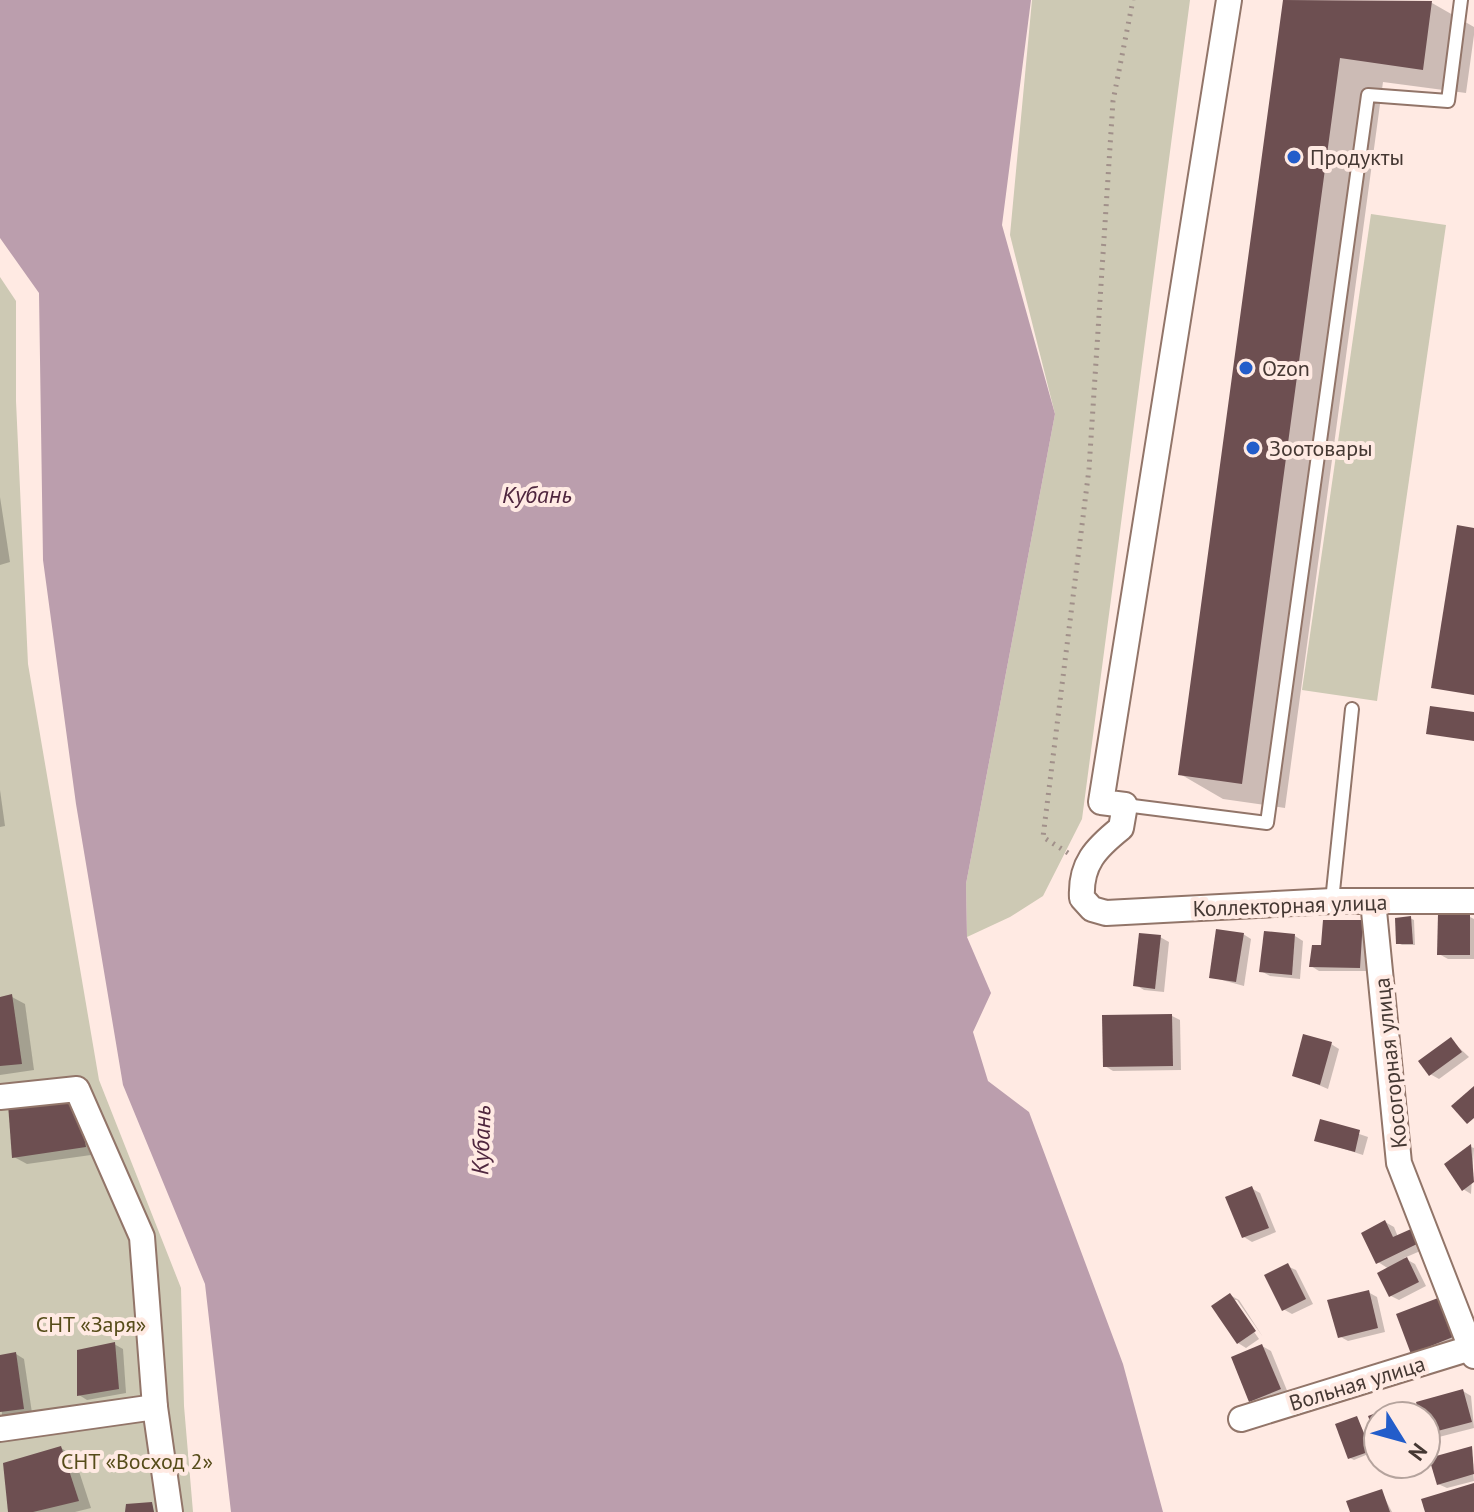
<svg xmlns="http://www.w3.org/2000/svg" width="1474" height="1512" viewBox="0 0 1474 1512" font-family="'PT Sans',sans-serif">
  <style>
    .green { fill: #cdc9b4 }
    .water { fill: #bb9ead }
    .shadow { fill: #0003 }
    .building { fill: #6d4f51 }
    .lines { fill: none; stroke-linecap: round; stroke-linejoin: round }
    .service-casing { stroke: #927569; stroke-width: 16 }
    .minor-casing { stroke: #927569; stroke-width: 28 }
    .path { stroke: #a1908a; stroke-width: 5; stroke-dasharray: 2 6; stroke-linecap: butt }
    .service { stroke: #fff; stroke-width: 12 }
    .minor { stroke: #fff; stroke-width: 24 }
    .poi-dot { fill: #235dca; stroke: #ffeae3; stroke-width: 3 }
    .labels { text-anchor: middle; dominant-baseline: central; stroke-width: 8; stroke-linejoin: round; paint-order: stroke }
    .poi-label { font-size: 22px; fill: #453833; stroke: #ffeae3; text-anchor: start }
    .street-label { font-size: 22px; fill: #453833; stroke: #ffeae3 }
    .park-label { font-size: 22px; fill: #564c19; stroke: #ffeae3 }
    .water-label { font-size: 24px; font-style: italic; fill: #4f263e; stroke: #ffeae3 }
  </style>
  <rect width="100%" height="100%" fill="#ffeae3"/>
  <g class="green">
    <path d="M1032,0H1190L1082,819L1043,896L1010,917L967,937L966,884L1055,414L1010,235Z"/>
    <path d="M1371,214L1446,225L1377,701L1302,690Z"/>
    <path d="M0,277L16,301V401L28,664L99,1080L181,1288L184,1406L193,1512H0Z"/>
  </g>
  <path class="water" d="M0,0H1031L1002,225L1055,414L966,884L967,937L991,993L973,1032L988,1081L1029,1112L1123,1364L1163,1512H231L205,1284L123,1085L76,804L43,560L39,293L0,238Z"/>
  <g class="shadow">
    <path d="M1285,0L1432,3L1474,27V35L1466,93L1383,82L1285,808L1223,799L1180,774Z"/>
    <path d="M0,497L10,562L0,565Z"/>
    <path d="M0,790L5,826L0,827Z"/>
    <path d="M1470,917L1474,919V959H1448L1439,954Z"/>
    <path d="M1410,918L1414,920L1415,945H1402L1398,943Z"/>
    <path d="M1363,922L1371,927L1368,971H1319L1311,966Z"/>
    <path d="M1243,934L1251,939L1244,986L1211,977Z"/>
    <path d="M1295,936L1303,941L1300,979L1270,976L1261,971Z"/>
    <path d="M1160,937L1169,942L1164,992L1144,990L1136,985Z"/>
    <path d="M12,997L25,1004L34,1070L0,1075V999Z"/>
    <path d="M1172,1016L1180,1020L1181,1070L1113,1071L1105,1066Z"/>
    <path d="M1451,1040L1469,1057L1439,1079L1430,1074Z"/>
    <path d="M1331,1044L1339,1049L1328,1089L1295,1075Z"/>
    <path d="M89,1105L98,1154L27,1164L14,1157Z"/>
    <path d="M1321,1121L1368,1137L1363,1155L1316,1140Z"/>
    <path d="M1471,1147L1474,1148L1471,1194L1463,1189L1446,1164Z"/>
    <path d="M1251,1188L1260,1193L1276,1232L1252,1242L1244,1237Z"/>
    <path d="M1385,1222L1394,1227L1398,1237L1411,1231L1419,1236L1425,1249L1404,1258L1415,1264L1426,1286L1399,1300L1391,1296L1389,1269L1378,1262Z"/>
    <path d="M1287,1266L1296,1270L1313,1304L1292,1314L1283,1309Z"/>
    <path d="M1368,1292L1377,1297L1385,1332L1348,1341L1339,1336Z"/>
    <path d="M1230,1295L1239,1300L1263,1337L1237,1300H1232L1259,1339L1246,1348L1238,1343Z"/>
    <path d="M1438,1300L1446,1305L1460,1342L1421,1357L1413,1352Z"/>
    <path d="M114,1344L123,1349L126,1393L87,1400L79,1395Z"/>
    <path d="M1262,1346L1271,1351L1288,1393L1259,1406L1251,1401Z"/>
    <path d="M16,1354L24,1359L32,1413L2,1417L0,1357Z"/>
    <path d="M1463,1391L1471,1396L1474,1428L1435,1438L1427,1433L1426,1416H1422Z"/>
    <path d="M1357,1418L1373,1452L1354,1460L1350,1458Z"/>
    <path d="M61,1448L74,1456L91,1508L75,1512H10Z"/>
    <path d="M1471,1448L1474,1481L1447,1488L1438,1484Z"/>
    <path d="M1387,1464H1412L1413,1469L1398,1475Z"/>
    <path d="M1381,1491L1392,1512H1352Z"/>
  </g>
  <g class="building">
    <path d="M1283,0L1432,1L1423,70L1340,58L1242,784L1178,775Z"/>
    <path d="M1457,525L1474,528V695L1431,688Z"/>
    <path d="M1430,706L1474,712V741L1426,734Z"/>
    <path d="M1438,914L1470,915V955H1437Z"/>
    <path d="M1411,916L1413,944H1396L1395,918Z"/>
    <path d="M1323,920H1363L1360,968L1309,967L1312,945H1321Z"/>
    <path d="M1216,929L1244,933L1236,982L1209,978Z"/>
    <path d="M1264,931L1295,934L1292,975L1259,972Z"/>
    <path d="M1139,933L1161,935L1155,989L1133,986Z"/>
    <path d="M12,994L22,1064L0,1066V997Z"/>
    <path d="M1172,1014L1173,1066L1103,1067L1102,1015Z"/>
    <path d="M1303,1034L1332,1042L1320,1085L1292,1076Z"/>
    <path d="M1451,1037L1462,1052L1429,1076L1418,1061Z"/>
    <path d="M1474,1086V1118L1467,1124L1451,1106Z"/>
    <path d="M76,1095L86,1147L12,1158L8,1104Z"/>
    <path d="M1320,1119L1360,1130L1355,1152L1314,1141Z"/>
    <path d="M1471,1144L1474,1182L1462,1191L1444,1164Z"/>
    <path d="M1252,1186L1269,1228L1242,1238L1225,1197Z"/>
    <path d="M1385,1220L1393,1237L1411,1229L1417,1244L1376,1264L1361,1233Z"/>
    <path d="M1407,1257L1419,1282L1389,1297L1377,1273Z"/>
    <path d="M1288,1263L1306,1299L1282,1311L1264,1275Z"/>
    <path d="M1369,1290L1378,1328L1338,1338L1327,1300Z"/>
    <path d="M1230,1293L1256,1331L1237,1344L1211,1306Z"/>
    <path d="M1438,1298L1453,1337L1411,1354L1396,1314Z"/>
    <path d="M115,1342L119,1389L77,1396V1350Z"/>
    <path d="M1262,1344L1281,1389L1249,1402L1231,1357Z"/>
    <path d="M16,1352L24,1409L0,1412V1355Z"/>
    <path d="M1463,1389L1472,1422L1426,1434V1416H1420L1416,1402Z"/>
    <path d="M1387,1409L1389,1416H1378V1443L1368,1416Z"/>
    <path d="M1357,1416L1371,1451L1348,1459L1335,1424Z"/>
    <path d="M61,1446L79,1501L33,1512H8L3,1463Z"/>
    <path d="M1472,1446L1474,1474L1437,1485L1429,1458Z"/>
    <path d="M1474,1483V1512H1425L1421,1499Z"/>
    <path d="M1382,1489L1390,1512H1350L1346,1501Z"/>
    <path d="M152,1502L154,1512H125L126,1504Z"/>
  </g>
  <g class="lines">
    <g class="service-casing">
      <g id="service">
        <path d="M1125,805L1267,823L1368,95L1448,101L1461,0"/>
        <path d="M1332,901L1352,709"/>
      </g>
    </g>
    <g class="minor-casing">
      <g id="minor">
        <path d="M1229,0L1101,802L1125,805L1121,828C1096,848 1080,864 1082,898L1092,909L1106,913L1332,901H1474"/>
        <path d="M1373,901L1399,1163L1474,1356"/>
        <path d="M0,1097L77,1089L142,1237L155,1407L170,1512"/>
        <path d="M1241,1419L1474,1347"/>
        <path d="M0,1429L155,1407"/>
      </g>
    </g>
    <path class="path" d="M1068,853L1043,837L1089,469L1113,101L1133,0"/>
    <use href="#service" class="service"/>
    <use href="#minor" class="minor"/>
  </g>
  <g class="poi-dot">
    <circle cx="1294" cy="157" r="8"/>
    <circle cx="1246" cy="368" r="8"/>
    <circle cx="1253" cy="448" r="8"/>
  </g>
  <g class="labels">
    <g class="poi-label">
      <text x="1310" y="157">Продукты</text>
      <text x="1262" y="368">Ozon</text>
      <text x="1269" y="448">Зоотовары</text>
    </g>
    <g class="street-label">
      <text transform="translate(1290 905) rotate(-2)">Коллекторная улица</text>
      <text transform="translate(1390 1063) rotate(-96)">Косогорная улица</text>
      <text transform="translate(1357 1383) rotate(-17)">Вольная улица</text>
    </g>
    <g class="park-label">
      <text x="91" y="1324">СНТ «Заря»</text>
      <text x="137" y="1461">СНТ «Восход 2»</text>
    </g>
    <g class="water-label">
      <text x="537" y="494">Кубань</text>
      <text transform="translate(481 1140) rotate(-88)">Кубань</text>
    </g>
  </g>
  <g transform="translate(1402 1440) rotate(127)"><circle r="38" fill="#ffeae3" stroke="#b5a39d" stroke-width="2"/>
  <path d="M0-6L14 30L0 20L-14 30Z" fill="#235dca"/>
  <text y="-12" font-size="22" font-weight="bold" text-anchor="middle" fill="#453833">N</text>
  </g>
</svg>
